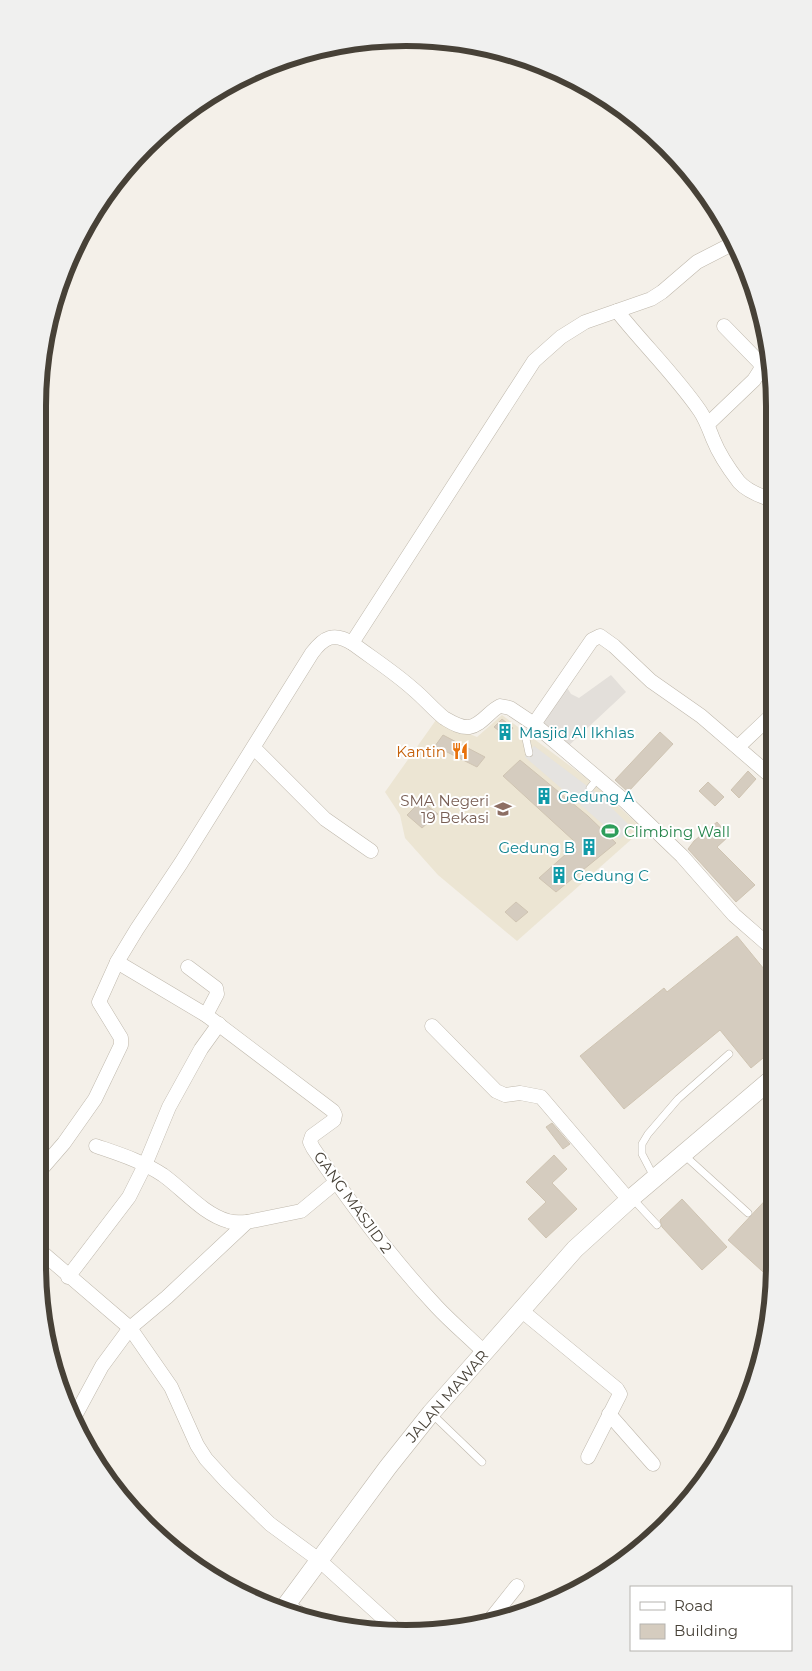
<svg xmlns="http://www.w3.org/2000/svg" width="812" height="1671" viewBox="0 0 812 1671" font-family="Montserrat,sans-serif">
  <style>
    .industrial { fill: #e3dfda }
    .education { fill: #ece5d3 }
    .parking { fill: #e5e3e0 }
    .building { fill: #d5ccbf; stroke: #cfc4b2 }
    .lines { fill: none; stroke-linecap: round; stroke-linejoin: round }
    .service-casing { stroke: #bfb8ac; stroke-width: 8 }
    .minor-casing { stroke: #bfb8ac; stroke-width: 15 }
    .tertiary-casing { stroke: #bfb8ac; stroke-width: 19 }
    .service { stroke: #fff; stroke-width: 7 }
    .minor { stroke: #fff; stroke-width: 14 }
    .tertiary { stroke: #fff; stroke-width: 18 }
    .labels { text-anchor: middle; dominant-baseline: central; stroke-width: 4; stroke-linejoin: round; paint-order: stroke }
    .culture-label { font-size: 15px; fill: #0d838f; stroke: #fff; text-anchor: start }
    .food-label { font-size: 15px; fill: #c56008; stroke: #fff; text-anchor: end }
    .education-label { font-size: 15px; fill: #785e54; stroke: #fff; text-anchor: end }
    .leisure-label { font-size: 15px; fill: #27864d; stroke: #fff; text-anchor: start }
    .street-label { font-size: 15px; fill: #474137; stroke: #fff }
    .rim { fill: none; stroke: #474137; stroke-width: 6 }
  </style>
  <rect width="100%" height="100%" fill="#f4f0e9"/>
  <path class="industrial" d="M611,675L626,692L566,748L538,727L564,683L571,694L579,698Z"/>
  <path class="education" d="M502,715L593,783L643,829L517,941L438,875L405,838L400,815L385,792L436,720L477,737Z"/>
  <path class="parking" d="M534,746L599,795L632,828L620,839L525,757Z"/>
  <g class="building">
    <path d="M502,719L513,728L506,736L494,727Z"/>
    <path d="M660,732L673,744L628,792L615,780Z"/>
    <path d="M443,735L485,757L477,767L435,746Z"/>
    <path d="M520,760L588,816L616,843L556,892L539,878L566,854L563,851L574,841L503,776Z"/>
    <path d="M748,771L756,779L739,798L731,790Z"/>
    <path d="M708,782L724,797L715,806L699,791Z"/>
    <path d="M421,801L438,814L422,828L407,815Z"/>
    <path d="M717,822L729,836L717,847L755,885L736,902L688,849L694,841Z"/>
    <path d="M516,902L528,912L516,922L505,912Z"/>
    <path d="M737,936L773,980L774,1049L751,1068L720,1030L624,1109L580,1056L664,988L667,992Z"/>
    <path d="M552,1123L570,1144L563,1149L546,1127Z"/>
    <path d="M554,1155L567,1169L552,1183L577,1209L546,1238L528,1219L546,1202L526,1182Z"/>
    <path d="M774,1191V1265L773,1281L728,1240Z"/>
    <path d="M682,1199L727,1247L702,1270L662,1227L660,1220Z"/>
  </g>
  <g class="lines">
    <g class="service-casing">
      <g id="service">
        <path d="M529,753L526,739L534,724"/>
        <path d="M590,788L598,778"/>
        <path d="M683,1154L748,1213"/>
        <path d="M654,1177L642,1154V1144L648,1134L678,1099L729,1054"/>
        <path d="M632,1198L657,1225"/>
        <path d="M431,1413L482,1462"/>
      </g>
    </g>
    <g class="minor-casing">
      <g id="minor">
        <path d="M617,311C644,345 676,376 700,411C706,420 709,429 713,439C719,454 729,469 739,482C747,491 760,496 772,500"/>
        <path d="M708,424L754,380L761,369L760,363L724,326"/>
        <path d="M352,643C372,658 394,672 413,689C424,698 433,709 444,718C451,722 460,728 469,727C482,725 489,711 500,706L510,708L534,724L626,802L682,856L734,915L773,949"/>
        <path d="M534,724L592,640L600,636L614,646L651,681L701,716L773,778"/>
        <path d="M738,747L773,714"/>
        <path d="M254,748L325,819L371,851"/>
        <path d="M117,962L206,1015L333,1111L335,1115L334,1120L312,1136L310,1142L313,1148C350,1203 392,1259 437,1307C452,1323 469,1337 484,1352"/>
        <path d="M188,967L216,988L217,994L206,1015"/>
        <path d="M432,1026L496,1091L505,1095L520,1093L541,1097L629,1200"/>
        <path d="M96,1146C119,1154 142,1161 163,1175C184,1190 203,1214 228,1221C234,1223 241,1222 247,1222"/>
        <path d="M38,1173L64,1143L95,1099L121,1045V1038L99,1002L117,962L137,929L181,863L312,653C324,637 334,632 352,643L534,361L561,337L585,322L651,299L662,292L697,262L734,243"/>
        <path d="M38,1249L130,1328L171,1387L197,1445L206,1459L227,1482L270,1524L319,1560L394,1628"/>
        <path d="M68,1277L129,1197L145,1165L169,1107L201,1049L219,1024"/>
        <path d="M522,1311L617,1389L620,1394L588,1457"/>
        <path d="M609,1414L653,1464"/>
        <path d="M75,1416L102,1366L130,1328L167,1297L247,1222L301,1211L336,1182"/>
        <path d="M287,1604L299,1613"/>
        <path d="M490,1620L517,1586"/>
      </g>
    </g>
    <g class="tertiary-casing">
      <path id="tertiary" d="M284,1608L388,1467L431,1413L575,1249L629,1200L774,1077"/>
    </g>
    <use href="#service" class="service"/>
    <use href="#minor" class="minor"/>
    <use href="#tertiary" class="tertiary"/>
  </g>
  <defs>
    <g id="building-bare" transform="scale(1.35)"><path d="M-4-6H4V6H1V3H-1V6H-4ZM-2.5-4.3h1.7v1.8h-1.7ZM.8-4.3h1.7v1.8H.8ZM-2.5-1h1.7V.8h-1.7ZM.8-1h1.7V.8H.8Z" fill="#0f9aa8" stroke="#fff" stroke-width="2.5" paint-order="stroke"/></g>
    <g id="restaurant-bare" transform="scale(1.35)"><path d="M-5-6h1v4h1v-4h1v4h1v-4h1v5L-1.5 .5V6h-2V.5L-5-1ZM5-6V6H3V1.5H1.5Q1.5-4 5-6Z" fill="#e8710a" stroke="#fff" stroke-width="2.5" paint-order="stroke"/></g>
    <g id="school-bare" transform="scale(1.35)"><path d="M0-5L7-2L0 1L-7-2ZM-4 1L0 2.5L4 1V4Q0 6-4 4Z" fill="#8d6e63" stroke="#fff" stroke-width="2.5" paint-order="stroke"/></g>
    <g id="stadium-bare" transform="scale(1.35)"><path d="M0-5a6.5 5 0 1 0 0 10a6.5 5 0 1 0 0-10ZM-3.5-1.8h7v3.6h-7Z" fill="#2e9e5b" stroke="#fff" stroke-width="2.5" paint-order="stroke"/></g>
  </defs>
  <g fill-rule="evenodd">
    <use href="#building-bare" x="505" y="732"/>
    <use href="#restaurant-bare" x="460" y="751"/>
    <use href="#building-bare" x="544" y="796"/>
    <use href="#school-bare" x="503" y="809"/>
    <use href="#stadium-bare" x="610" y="831"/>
    <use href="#building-bare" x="589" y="847"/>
    <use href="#building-bare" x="559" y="875"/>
  </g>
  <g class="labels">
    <g class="culture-label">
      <text x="519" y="732">Masjid Al Ikhlas</text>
      <text x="558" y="796">Gedung A</text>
      <text x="575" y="847" text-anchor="end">Gedung B</text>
      <text x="573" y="875">Gedung C</text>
    </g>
    <g class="food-label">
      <text x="446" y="751">Kantin</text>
    </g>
    <g class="education-label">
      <text x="489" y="800">SMA Negeri<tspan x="489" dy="17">19 Bekasi</tspan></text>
    </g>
    <g class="leisure-label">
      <text x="624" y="831">Climbing Wall</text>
    </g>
    <g class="street-label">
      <text transform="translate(353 1202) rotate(54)">GANG MASJID 2</text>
      <text transform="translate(447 1396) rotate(-49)">JALAN MAWAR</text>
    </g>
  </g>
  <path d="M0 0H812V1671H0ZM406 46H406A360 360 0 0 1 766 406V1265A360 360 0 0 1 406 1625H406A360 360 0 0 1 46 1265V406A360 360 0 0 1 406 46Z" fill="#f0f0ef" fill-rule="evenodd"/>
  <path class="rim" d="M406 46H406A360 360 0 0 1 766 406V1265A360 360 0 0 1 406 1625H406A360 360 0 0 1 46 1265V406A360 360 0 0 1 406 46Z"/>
  <rect x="630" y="1586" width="162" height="65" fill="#ffffff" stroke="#b5b3af"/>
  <rect x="640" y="1602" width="25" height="8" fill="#ffffff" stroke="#b5b3af"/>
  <text x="674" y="1611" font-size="15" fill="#474137">Road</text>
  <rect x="640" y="1624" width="25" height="15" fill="#d5ccbf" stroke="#b5b3af"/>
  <text x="674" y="1636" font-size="15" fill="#474137">Building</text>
</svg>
